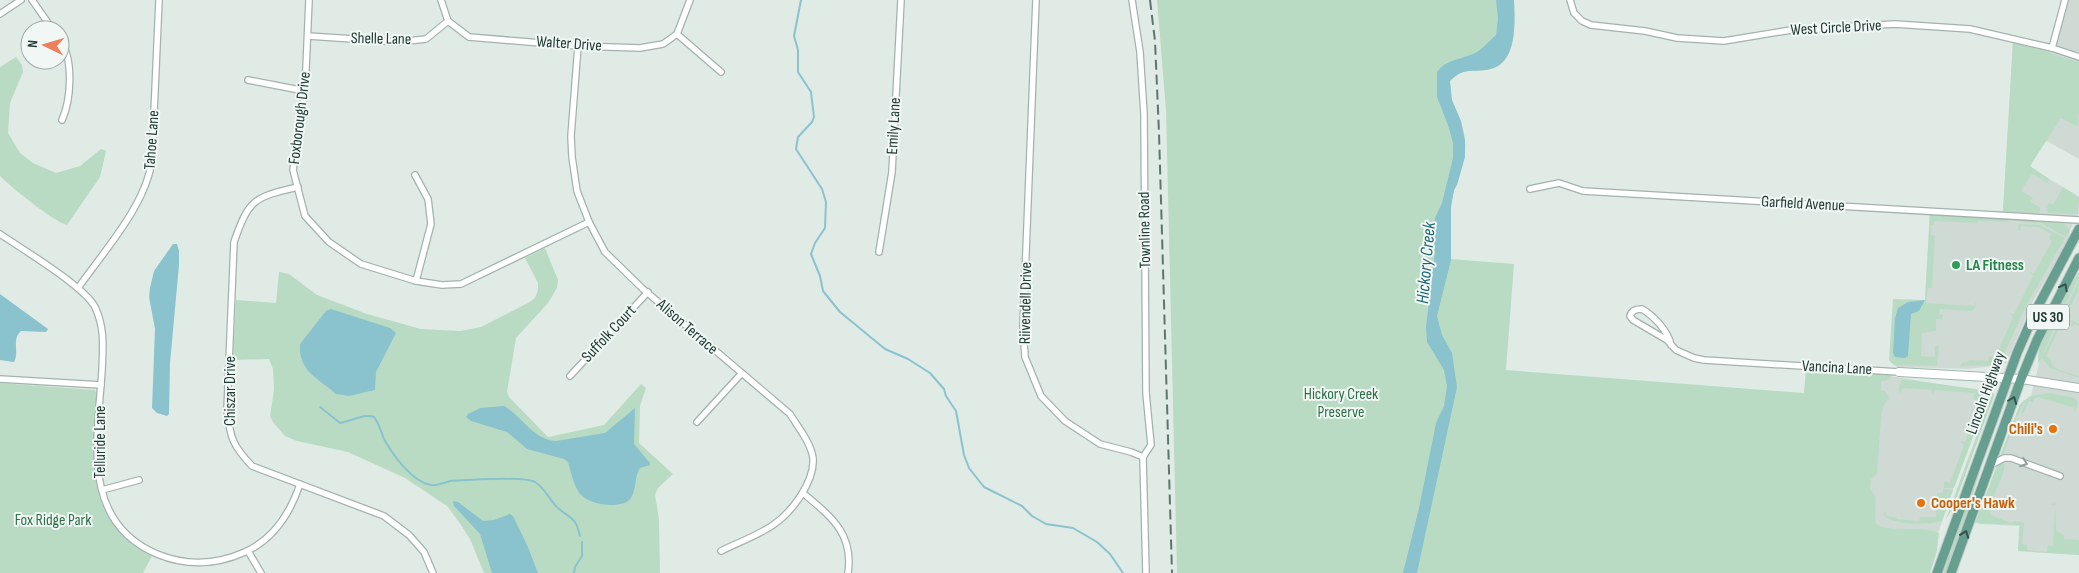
<svg xmlns="http://www.w3.org/2000/svg" width="2079" height="573" viewBox="0 0 2079 573" font-family="'Sofia Sans Condensed',sans-serif">
  <style>
    .built { fill: #cfdad5 }
    .green { fill: #badbc3 }
    .water { fill: #8ac3ce }
    .lines { fill: none; stroke-linecap: round; stroke-linejoin: round }
    .stream { stroke: #8ac3ce; stroke-width: 2 }
    .street-casing { stroke: #a3b2ad; stroke-width: 8 }
    .secondary-casing { stroke: #9fb6ae; stroke-width: 10 }
    .primary-casing { stroke: #c1c8c6; stroke-width: 11 }
    .street { stroke: #fff; stroke-width: 5.5 }
    .secondary { stroke: #fff; stroke-width: 8 }
    .primary { stroke: #669f90; stroke-width: 9 }
    .rail { stroke: #5c766f; stroke-width: 2; stroke-dasharray: 10 5; stroke-linecap: butt }
    .oneway { stroke: #32534b }
    .oneway2 { stroke: #909c9a }
    .leisure-dot { fill: #2e9e5b; stroke: #f1f7f4; stroke-width: 2 }
    .food-dot { fill: #e8710a; stroke: #f1f7f4; stroke-width: 2 }
    .labels { text-anchor: middle; dominant-baseline: central; stroke-width: 4; stroke-linejoin: round; paint-order: stroke }
    .shield { fill: #f1f7f4; stroke: #5f736e; stroke-width: 1 }
    .shield-label { font-size: 15px; font-weight: bold; fill: #213a34 }
    .street-label { font-size: 16px; fill: #213a34; stroke: #f1f7f4 }
    .leisure-label { font-size: 16px; font-weight: bold; fill: #27864d; stroke: #f1f7f4; text-anchor: start }
    .park-label { font-size: 16px; fill: #2d7047; stroke: #f1f7f4 }
    .food-label { font-size: 16px; font-weight: bold; fill: #c56008; stroke: #f1f7f4; text-anchor: end }
    .water-label { font-size: 18px; font-style: italic; fill: #1e6574; stroke: #f1f7f4 }
  </style>
  <rect width="100%" height="100%" fill="#e0ebe6"/>
  <g class="built">
    <path d="M2064,0H2079V159L2045,140L2030,167L2079,197V213L2070,230L2069,239L2033,301L2006,363L2002,365L1968,369L1897,367L1889,360L1925,300L1930,209L1989,213L2003,211L2013,41L2052,48Z"/>
    <path d="M2079,274V555L2018,551L2019,526L1979,524L1990,484L2020,404L2031,396L2039,364L2040,352Z"/>
    <path d="M1806,369L1884,375L1974,390L1986,394L1934,545L1796,538Z"/>
  </g>
  <g class="green">
    <path d="M1157,0H1514C1514,24 1519,66 1486,70C1468,72 1463,68 1450,81C1450,88 1450,95 1452,101C1457,114 1464,126 1465,141C1467,164 1454,183 1451,205C1448,222 1451,242 1451,259L1514,264L1506,370L1804,393L1806,369L1892,375L1888,380L1881,381V390L1886,392L1889,398L1883,406L1881,419L1877,474L1871,479L1870,487L1876,498L1875,522C1883,534 1924,525 1939,533L1937,551L1930,573H1177L1166,110Z"/>
    <path d="M2013,41L2079,62V113L2077,116L2079,121L2076,126L2061,118L2030,166L2049,179L2047,183L2032,174L2021,191L2033,198L2030,202L2040,207V212L2037,213L2003,211Z"/>
    <path d="M16,57L22,65L23,72L10,103L8,133L20,153L33,163L56,173L80,166L101,149L106,151L100,177L67,225C54,222 11,187 0,176V67Z"/>
    <path d="M2063,187L2079,197L2078,214L2048,213L2047,208L2049,203L2053,205Z"/>
    <path d="M1930,213L2001,218L2011,222L1978,221L1977,223L1934,221V225H1931V235L1935,236L1932,288H1928L1926,303L1974,306L1976,302V305L1973,310L1969,311L1940,309L1939,314L1943,315L1942,319H1936V331L1922,333L1921,356L1935,357V346H1939L1937,366L1894,365L1889,360L1893,299L1925,300Z"/>
    <path d="M2025,220L2062,222L2070,230L2066,237L2041,223L2021,222Z"/>
    <path d="M2019,224L2040,225L2065,238L2025,308L1999,365L1961,366V363L1968,362L1969,360L1988,361L1989,356L1995,358L2013,317L2009,313L2014,314L2033,276L2030,272L2034,273L2052,241L2049,238L2051,234L2038,227L2021,226L2020,231L2018,230Z"/>
    <path d="M545,248L558,280L557,288L548,303L516,338L507,392L509,397L548,437L604,425L641,384L646,388L640,406L639,443L673,474L658,488L655,495L659,519L660,573H484L470,539L459,522L447,506L405,478L348,452L297,441L285,436L273,422L270,416L274,390L273,369L269,359L233,360L236,300L276,303L279,272L289,274L317,295L367,314L421,329L460,331L481,327L528,303L535,298L538,290V283L525,258Z"/>
    <path d="M2079,272V278L2058,319L2041,359L2038,363C2038,330 2063,298 2079,272Z"/>
    <path d="M2079,281V290L2066,314H2071L2069,320L2079,323V326L2075,324L2071,327L2073,322L2068,321L2065,325L2061,324L2046,356L2050,358C2052,371 2068,372 2079,376V378L2050,368L2042,358Z"/>
    <path d="M1903,379L1975,389L1989,394L1954,488H1944V481L1950,483L1964,445L1960,441L1965,442L1979,402L1974,400V393L1934,390L1933,395L1931,390L1903,388L1901,393L1898,391L1900,383Z"/>
    <path d="M0,383L95,390L97,394C93,462 82,516 152,556L143,573H0Z"/>
    <path d="M1993,391L1994,396L1953,508L1946,519Z"/>
    <path d="M2050,393L2075,398L2078,403L2075,412H2074L2075,408L2038,397L2034,399V403L2029,401L2024,413L2021,412L2027,401L2033,397C2018,403 2009,440 2003,456H2000L2020,404L2030,396Z"/>
    <path d="M2004,461C2008,477 1986,499 1991,515L2010,523L2016,521L2024,523L2022,544L2027,545V550L2047,552L2048,546H2053L2055,506L2051,504L2055,503L2056,530L2064,535V539L2079,540V555L2018,551L2020,525L1975,523L1997,466Z"/>
    <path d="M1979,466L1981,467L1962,531L1947,573H1941Z"/>
    <path d="M1943,489L1953,490L1942,521C1929,525 1891,526 1883,514L1885,511L1886,516L1897,517V519L1919,521L1920,517H1936L1937,493H1943Z"/>
  </g>
  <g class="water">
    <path d="M1496,0H1514C1515,23 1518,66 1486,70C1469,72 1463,68 1450,81L1452,100L1461,121L1465,141V157L1457,185L1454,190L1451,207V260L1437,316L1442,335L1452,353L1457,387L1417,573H1403L1419,508L1436,423L1444,406L1447,386L1444,370L1427,342L1426,327L1435,251L1433,235L1435,218L1442,203L1453,158V143L1449,128L1437,97V72C1447,59 1460,60 1475,53C1483,49 1489,41 1496,35L1498,19Z"/>
    <path d="M173,244H177L179,251V265L170,363L169,414L167,416L157,413L152,408L155,329L149,297L150,288L154,271Z"/>
    <path d="M0,294L48,329L46,332L21,331C11,340 20,352 14,362L0,360Z"/>
    <path d="M1925,300L1919,311L1911,314L1908,356L1905,358L1895,357L1893,353L1895,318L1898,308L1908,302Z"/>
    <path d="M331,309L390,328L396,333L376,372L375,390L349,396L336,394C318,378 298,371 300,344L326,311Z"/>
    <path d="M504,406C522,416 533,440 556,441L605,433L635,408L634,444L650,463V465L640,468C634,477 637,488 631,498C623,510 590,505 581,495C574,487 571,472 568,462L564,459L527,449L507,432L471,421L466,417L468,414L480,408Z"/>
    <path d="M453,501L458,502L483,521L494,520L510,514L513,516L528,547L538,573H492L480,534L454,506Z"/>
  </g>
  <g class="lines">
    <g class="stream">
      <path d="M801,0L794,36L798,50V72L811,92L814,117L812,122L798,137L796,149L822,189L826,202L825,228L815,243L811,254L820,276L823,291L840,312L885,349L908,359L930,373L944,389L946,396L956,411L964,455L969,468L984,487L1022,506L1032,516L1046,524L1073,528L1097,542L1110,554L1123,573"/>
      <path d="M320,407L340,423C351,421 366,413 374,417C379,423 381,432 384,439C393,455 412,482 431,485C438,486 443,483 450,481C466,480 524,476 535,482C546,489 549,500 558,508C571,520 575,515 580,536"/>
      <path d="M574,573L575,567L582,556V542"/>
    </g>
    <g class="street-casing">
      <g id="street">
        <path d="M32,0L53,30"/>
        <path d="M309,0L305,91L293,170L305,216L329,242L361,264L416,281L442,285L461,284L589,222"/>
        <path d="M441,0L448,21L469,37L578,46L640,48L663,44L677,34L690,0"/>
        <path d="M1036,0L1023,327L1025,357L1041,396L1065,421L1100,444L1131,452L1143,457L1146,573"/>
        <path d="M1132,0L1140,52L1144,114L1146,393L1151,445L1143,457"/>
        <path d="M1570,0L1574,13L1582,21L1591,25L1645,31L1677,38L1724,41L1791,30L1895,24L1970,29L2052,48L2079,57"/>
        <path d="M0,14L21,0"/>
        <path d="M677,34L721,72"/>
        <path d="M308,36L399,42L426,39L448,21"/>
        <path d="M60,40C74,59 71,100 62,120"/>
        <path d="M578,46L571,136L572,157L577,191L589,222L605,252L643,289L790,414C798,427 811,443 813,458C815,482 791,513 773,525C757,536 737,543 721,551"/>
        <path d="M2052,48L2065,0"/>
        <path d="M248,80L305,91"/>
        <path d="M415,175L428,199L431,224L416,281"/>
        <path d="M298,187C254,197 249,199 234,242L227,410C230,438 233,446 252,466L384,516L409,535L424,552L433,573"/>
        <path d="M1530,189L1559,183L1583,191L2079,220"/>
        <path d="M0,234C22,249 84,286 95,307C105,328 103,348 102,370C98,436 79,521 157,554C186,566 216,565 245,552C274,539 290,514 300,484"/>
        <path d="M879,252L892,172L901,0"/>
        <path d="M78,288C104,251 148,203 152,158L159,0"/>
        <path d="M1671,345C1668,331 1654,316 1642,309C1636,309 1631,311 1630,316L1633,320L1667,340L1676,350L1694,358L1704,360L1899,372"/>
        <path d="M570,376L648,292"/>
        <path d="M0,379L101,385"/>
        <path d="M697,422L742,373"/>
        <path d="M1989,466L2004,458H2011L2060,476"/>
        <path d="M102,490L139,480"/>
        <path d="M803,493C830,516 854,533 848,573"/>
        <path d="M248,551L261,573"/>
      </g>
    </g>
    <g class="secondary-casing">
      <path id="secondary" d="M1899,372L2021,379L2079,388"/>
    </g>
    <g class="primary-casing">
      <g id="primary">
        <path d="M1937,573L2017,353L2035,312L2079,229"/>
        <path d="M1951,573L2021,379L2037,340L2079,258"/>
      </g>
    </g>
    <use href="#street" class="street"/>
    <use href="#secondary" class="secondary"/>
    <use href="#primary" class="primary"/>
    <path class="rail" d="M1150,0L1155,41L1159,133L1172,573"/>
  </g>
  <defs><path id="oneway-chevron" d="M-2-3.5L2.5 0L-2 3.5" fill="none" stroke-width="1.6" stroke-linecap="round" stroke-linejoin="round" transform="scale(1.25)"/></defs>
  <g class="oneway">
    <use href="#oneway-chevron" transform="translate(2064 287) rotate(-62)"/>
    <use href="#oneway-chevron" transform="translate(2013 400) rotate(-69)"/>
    <use href="#oneway-chevron" transform="translate(1965 534) rotate(-70)"/>
  </g>
  <use class="oneway2" href="#oneway-chevron" transform="translate(2024 463) rotate(20)"/>
  <circle class="leisure-dot" cx="1956" cy="265" r="5"/>
  <g class="food-dot">
    <circle cx="2053" cy="429" r="5"/>
    <circle cx="1921" cy="503" r="5"/>
  </g>
  <g class="labels">
    <rect class="shield" x="2027" y="304.5" width="42" height="25" rx="4"/>
    <g class="shield-label">
      <text x="2048" y="317">US 30</text>
    </g>
    <g class="street-label">
      <text transform="translate(1836 28) rotate(-3)">West Circle Drive</text>
      <text transform="translate(381 39) rotate(1)">Shelle Lane</text>
      <text transform="translate(569 44) rotate(4)">Walter Drive</text>
      <text transform="translate(300 118) rotate(-83)">Foxborough Drive</text>
      <text transform="translate(894 126) rotate(-87)">Emily Lane</text>
      <text transform="translate(152 140) rotate(-86)">Tahoe Lane</text>
      <text transform="translate(1803 204) rotate(3)">Garfield Avenue</text>
      <text transform="translate(1145 230) rotate(-91)">Townline Road</text>
      <text transform="translate(1026 303) rotate(-89)">Riivendell Drive</text>
      <text transform="translate(687 327) rotate(41)">Alison Terrace</text>
      <text transform="translate(609 334) rotate(-47)">Suffolk Court</text>
      <text transform="translate(1837 368) rotate(3)">Vancina Lane</text>
      <text transform="translate(230 391) rotate(-90)">Chiszar Drive</text>
      <text transform="translate(1986 393) rotate(-70)">Lincoln Highway</text>
      <text transform="translate(100 442) rotate(-90)">Telluride Lane</text>
    </g>
    <g class="leisure-label">
      <text x="1966" y="265">LA Fitness</text>
    </g>
    <g class="park-label">
      <text x="1341" y="394">Hickory Creek<tspan x="1341" dy="18">Preserve</tspan></text>
      <text x="53" y="520">Fox Ridge Park</text>
    </g>
    <g class="food-label">
      <text x="2043" y="429">Chili's</text>
      <text x="1931" y="503" text-anchor="start">Cooper's Hawk</text>
    </g>
    <g class="water-label">
      <text transform="translate(1426 263) rotate(-85)">Hickory Creek</text>
    </g>
  </g>
  <g transform="translate(45 45) rotate(275)"><circle r="24" fill="#f1f7f4" stroke="#9eaba7"/>
  <path d="M0-4L9 19L0 12L-9 19Z" fill="#ed805c"/>
  <text y="-8" font-size="14" font-weight="bold" text-anchor="middle" fill="#213a34">N</text>
  </g>
</svg>
